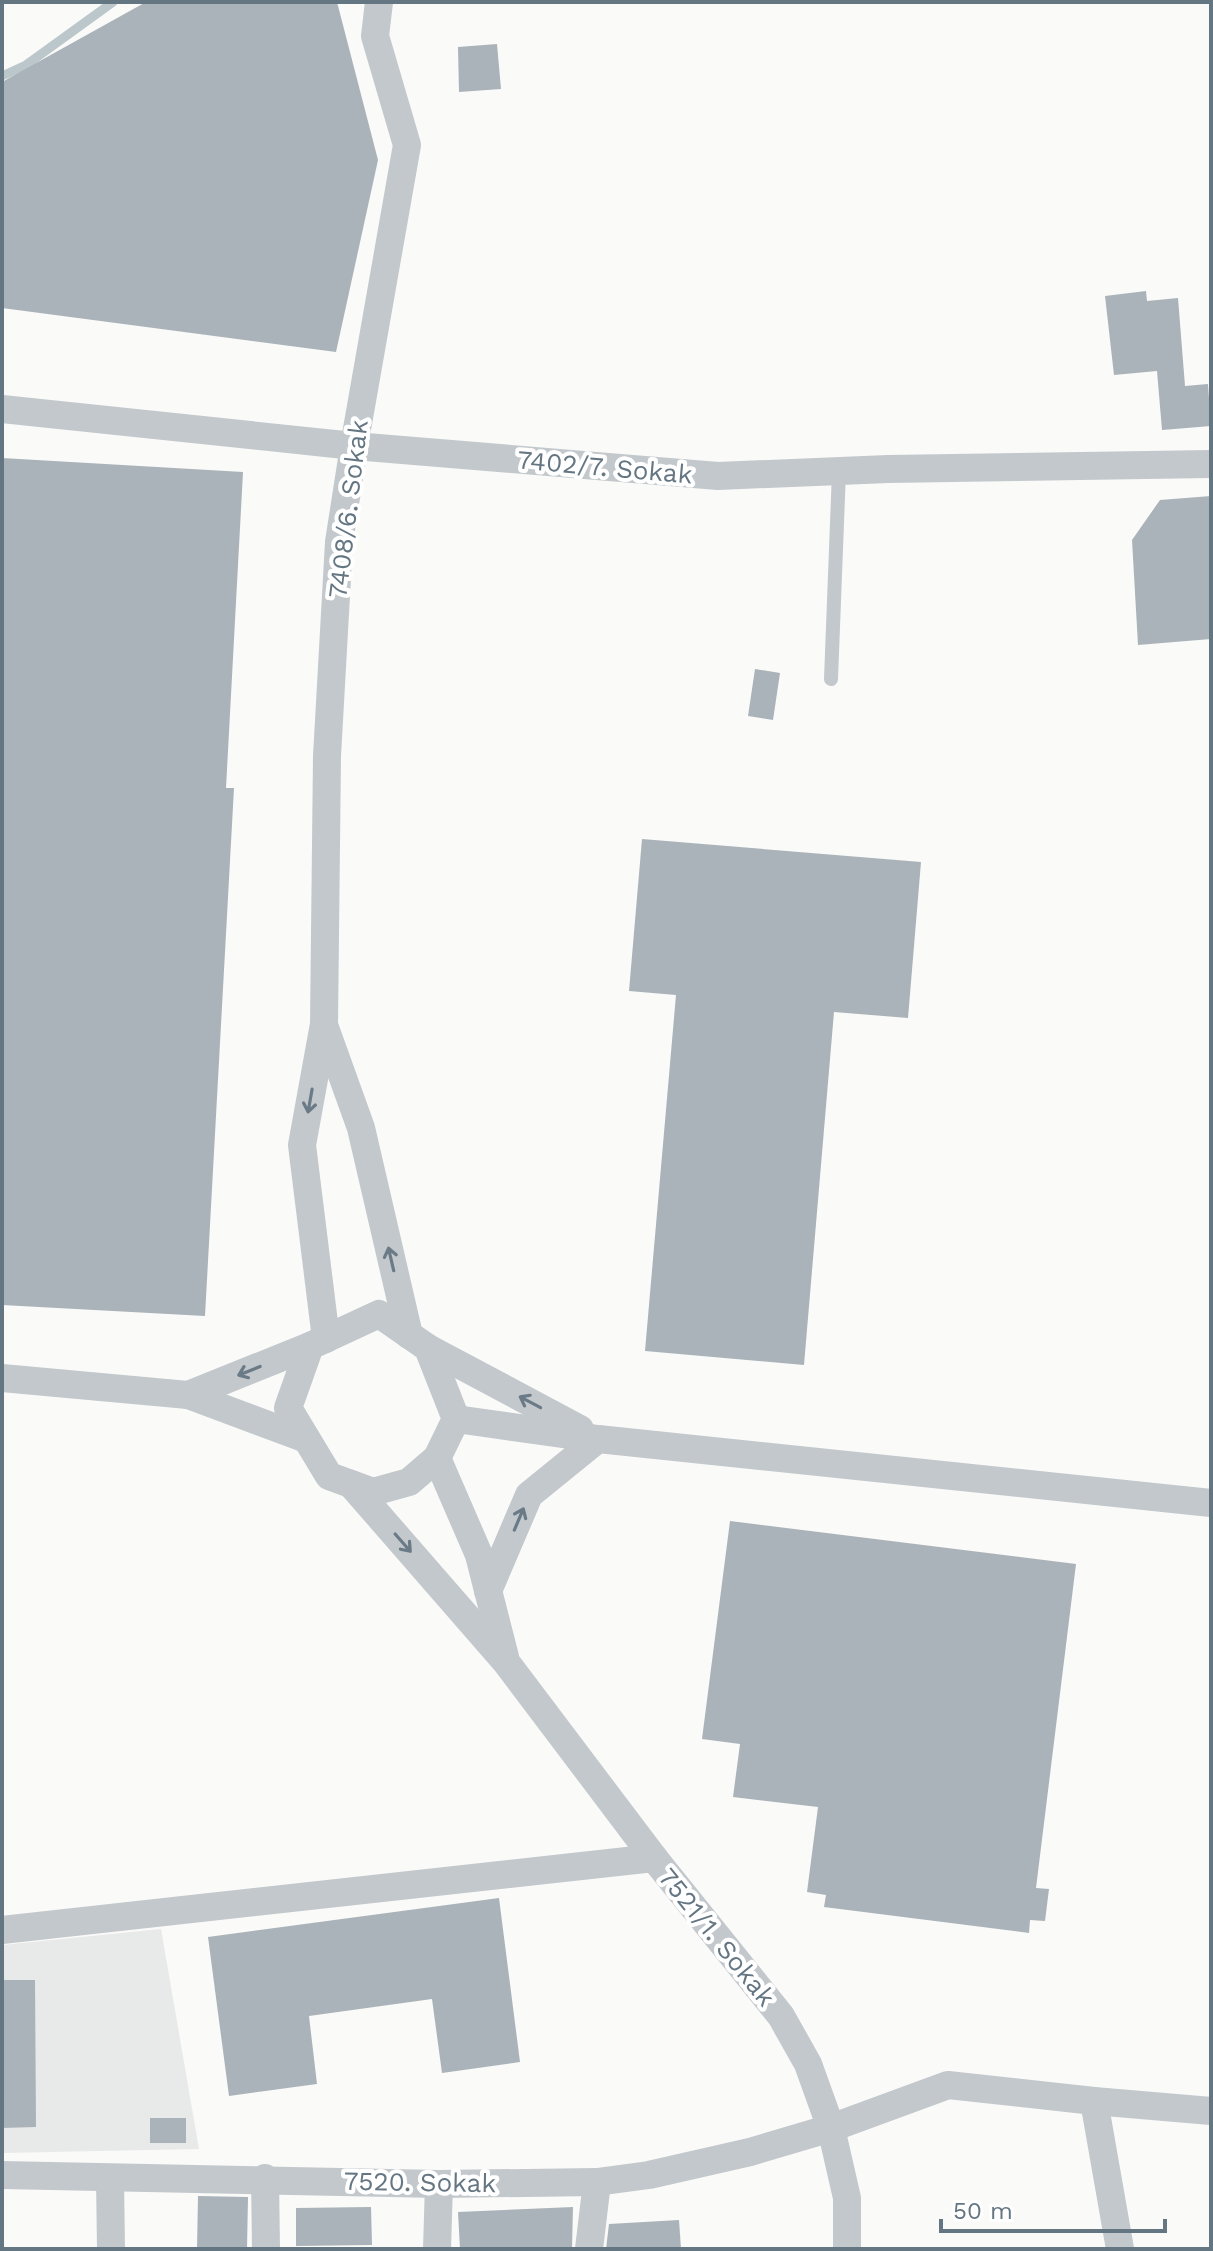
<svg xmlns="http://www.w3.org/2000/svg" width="1213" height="2251" viewBox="0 0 1213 2251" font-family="'Work Sans',sans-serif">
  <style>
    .built { fill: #e8e9e9 }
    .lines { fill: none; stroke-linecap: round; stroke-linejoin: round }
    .stream { stroke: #bbc7cb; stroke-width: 9 }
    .building { fill: #aab3b9 }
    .lane { stroke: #c3c8cc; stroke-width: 14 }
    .street { stroke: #c3c8cc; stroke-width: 28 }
    .oneway { stroke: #6a7a87 }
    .labels { text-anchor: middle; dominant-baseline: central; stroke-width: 8; stroke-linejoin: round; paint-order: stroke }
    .street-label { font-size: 26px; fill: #657683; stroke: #fff }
  </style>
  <rect width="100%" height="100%" fill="#fafaf8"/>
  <path class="built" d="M161,1929L199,2149L2,2153V1945Z"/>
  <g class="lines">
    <path class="stream" d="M2,76L26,65L113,2"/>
  </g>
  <g class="building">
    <path d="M146,2H337L378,160L336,352L2,308V82Z"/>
    <path d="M497,44L501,89L459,92L458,47Z"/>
    <path d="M1146,291L1147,301L1178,298L1185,386L1208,384L1211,426L1162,430L1157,371L1114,375L1105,296Z"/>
    <path d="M2,458L243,472L226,788H234L205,1316L2,1305Z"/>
    <path d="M1211,496V639L1138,645L1132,540L1160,500Z"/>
    <path d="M755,669L780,673L773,720L748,716Z"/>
    <path d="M642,839L921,862L908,1018L834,1012L804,1365L645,1351L676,995L629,991Z"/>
    <path d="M730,1521L1076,1564L1036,1888L1049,1889L1045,1921L1030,1920L1029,1933L824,1907L826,1895L807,1892L818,1807L733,1797L740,1744L702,1739Z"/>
    <path d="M499,1898L520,2062L442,2073L432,1999L309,2016L317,2084L229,2096L208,1937Z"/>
    <path d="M2,1980H35L36,2127L2,2128Z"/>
    <rect x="150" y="2118" width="36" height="25"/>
    <path d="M198,2196L248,2197L247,2249H197Z"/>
    <path d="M371,2207L372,2245L296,2246V2208Z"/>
    <path d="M573,2207L572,2249H460L458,2212Z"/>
    <path d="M679,2220L681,2249H606L609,2224Z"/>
  </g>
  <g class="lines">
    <path class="lane" d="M831,679L839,471"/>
    <g class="street">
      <path d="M2,409L354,446L718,476L888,469L1211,464"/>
      <path d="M324,1025L361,1128L409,1335"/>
      <path d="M379,1314L428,1348L456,1419L437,1458L409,1482L373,1492L329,1476L288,1408L310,1346Z"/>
      <path d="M326,1339L302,1145L324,1024L327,756L339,542L354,446L407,145L375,36L379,2"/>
      <path d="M428,1348L580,1429"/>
      <path d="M2,1378L188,1395L306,1439"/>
      <path d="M188,1395L310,1346"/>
      <path d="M456,1419L598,1439L1211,1503"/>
      <path d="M437,1458L479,1555L505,1657"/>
      <path d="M351,1484L506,1662L654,1858L781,2016L808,2064L831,2128L847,2198V2249"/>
      <path d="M488,1591L529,1495L598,1439"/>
      <path d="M2,1930L654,1858"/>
      <path d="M1094,2101L1211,2111"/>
      <path d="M2,2175L439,2184L597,2182L649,2175L750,2152L831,2128L948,2085L1094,2101L1120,2249"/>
      <path d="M110,2178L111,2249"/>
      <path d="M265,2178L266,2249"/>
      <path d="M437,2249L439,2184"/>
      <path d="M589,2249L597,2182"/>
    </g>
  </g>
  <defs><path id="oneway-shaft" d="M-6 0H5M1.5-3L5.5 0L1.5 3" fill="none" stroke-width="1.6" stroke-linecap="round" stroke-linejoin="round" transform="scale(2)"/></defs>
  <g class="oneway">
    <use href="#oneway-shaft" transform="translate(310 1101) rotate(100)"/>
    <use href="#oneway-shaft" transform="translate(391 1259) rotate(-103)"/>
    <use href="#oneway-shaft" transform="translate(249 1371) rotate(158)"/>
    <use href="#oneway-shaft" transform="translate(530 1402) rotate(-152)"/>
    <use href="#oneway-shaft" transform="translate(519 1519) rotate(-67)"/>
    <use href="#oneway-shaft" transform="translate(403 1543) rotate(49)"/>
  </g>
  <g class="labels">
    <g class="street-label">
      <text transform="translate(605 467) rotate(5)">7402/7. Sokak</text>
      <text transform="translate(348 509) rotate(-83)">7408/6. Sokak</text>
      <text transform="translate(717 1937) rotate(51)">7521/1. Sokak</text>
      <text transform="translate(420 2182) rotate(1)">7520. Sokak</text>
    </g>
  </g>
  <rect width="1213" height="2251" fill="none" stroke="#657683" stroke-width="8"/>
  <path d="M941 2219v12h224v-12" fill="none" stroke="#657683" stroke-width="4"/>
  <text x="953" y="2219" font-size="24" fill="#657683" stroke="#ffffff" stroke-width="6" paint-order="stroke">50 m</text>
</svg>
